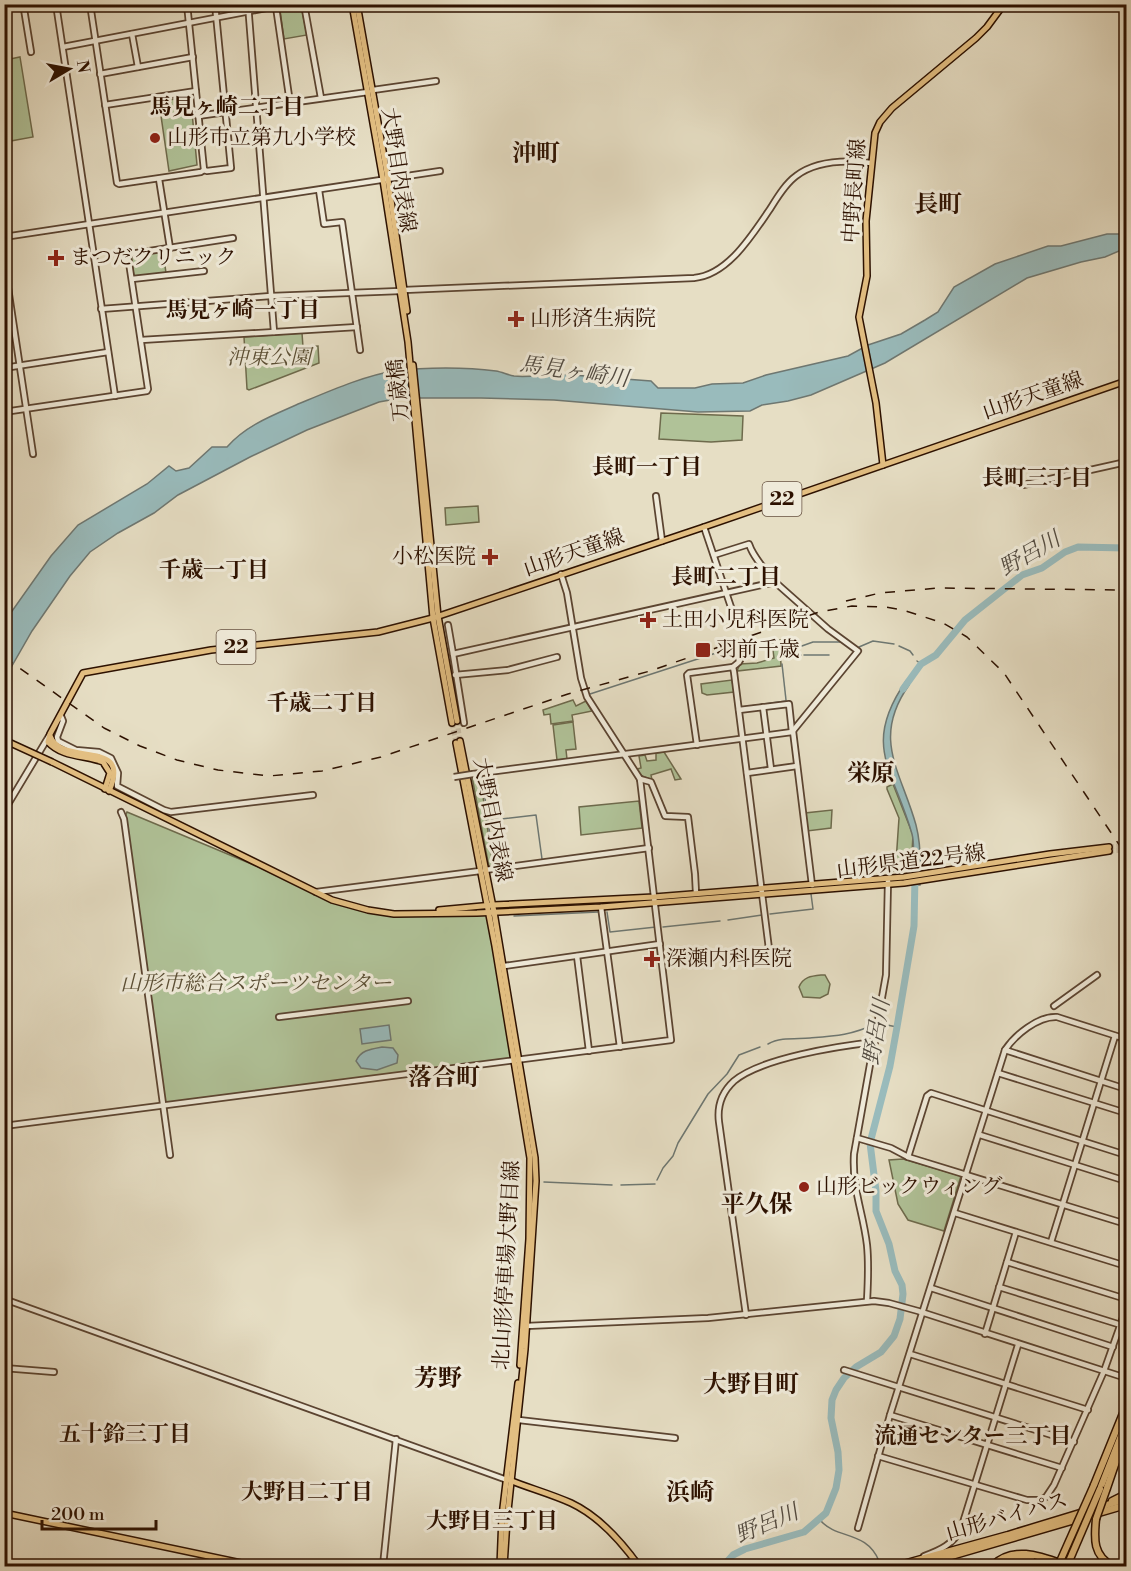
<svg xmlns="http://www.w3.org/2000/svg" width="1131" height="1571" viewBox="0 0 1131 1571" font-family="'Libre Bodoni','Noto Serif JP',serif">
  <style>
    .green { fill: #b0c298; stroke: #6e6a4c; stroke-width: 1.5 }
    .water { fill: #99bbbc; stroke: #6e7771; stroke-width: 1.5 }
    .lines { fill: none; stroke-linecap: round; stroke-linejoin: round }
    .stream { stroke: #6e7771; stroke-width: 1.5 }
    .river { stroke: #99bbbc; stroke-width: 7 }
    .major-tunnel { stroke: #cabfa7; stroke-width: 5; stroke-dasharray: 5 2.5; stroke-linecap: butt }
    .minor-casing { stroke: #5b4431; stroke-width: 8 }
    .major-casing { stroke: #2d1100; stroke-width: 8 }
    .highway-casing { stroke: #2d1100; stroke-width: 9 }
    .minor { stroke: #efead9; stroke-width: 4.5 }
    .major { stroke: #e3bf82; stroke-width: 5 }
    .highway { stroke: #e3bf82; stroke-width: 6 }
    .rail { stroke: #2d1100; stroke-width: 1.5; stroke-dasharray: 10 10; stroke-linecap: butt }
    .minor-bridge-casing { stroke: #5b4431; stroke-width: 8; stroke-linecap: butt }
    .major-bridge-casing { stroke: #2d1100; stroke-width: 8; stroke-linecap: butt }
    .highway-bridge-casing { stroke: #2d1100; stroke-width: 9; stroke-linecap: butt }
    .minor-bridge { stroke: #efead9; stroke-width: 4.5 }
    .major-bridge { stroke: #e3bf82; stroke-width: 5 }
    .highway-bridge { stroke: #e3bf82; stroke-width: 6 }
    .poi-dot { fill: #8f2418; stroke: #efead9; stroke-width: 2 }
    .labels { text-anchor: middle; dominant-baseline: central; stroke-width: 6; stroke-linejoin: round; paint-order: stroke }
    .shield { fill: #efead9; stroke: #675241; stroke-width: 1.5 }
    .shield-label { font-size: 20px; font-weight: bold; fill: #2d1100 }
    .poi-label { font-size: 21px; fill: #2d1100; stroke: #efead9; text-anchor: start }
    .street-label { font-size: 21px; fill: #2d1100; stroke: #efead9 }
    .park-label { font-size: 21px; font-style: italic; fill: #5b4f35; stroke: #efead9 }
    .neighbourhood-label { font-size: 22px; font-weight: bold; fill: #2d1100; stroke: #efead9 }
    .water-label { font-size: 22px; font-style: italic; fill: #534c42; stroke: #efead9 }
    .quarter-label { font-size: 24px; font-weight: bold; fill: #2d1100; stroke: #efead9 }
  </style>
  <rect width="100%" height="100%" fill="#e6dec4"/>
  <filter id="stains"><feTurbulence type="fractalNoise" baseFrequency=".00333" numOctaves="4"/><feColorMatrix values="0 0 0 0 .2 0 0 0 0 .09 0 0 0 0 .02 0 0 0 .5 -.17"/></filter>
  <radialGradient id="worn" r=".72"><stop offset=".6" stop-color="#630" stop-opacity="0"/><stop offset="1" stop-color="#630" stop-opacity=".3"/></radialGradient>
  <g class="green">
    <path d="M301,5L307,35L284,39L280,10L283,8Z"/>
    <path d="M20,57L33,137L5,142V60Z"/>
    <path d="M185,97L191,102L197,165L169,171L159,102Z"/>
    <path d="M163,251L166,273L134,277L131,256Z"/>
    <path d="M302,333L303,347L318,346L319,363L249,390L247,389L244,337Z"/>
    <path d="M661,413L743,416L742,440L711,442L659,439Z"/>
    <path d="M478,506L479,522L446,525L445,508Z"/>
    <path d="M780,640L781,666L737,671L740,664L757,663L774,658L772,643Z"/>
    <path d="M732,680L734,692L707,695L702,693L701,684Z"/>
    <path d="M573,700L576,706L586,701L592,711L572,715L573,721L551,724L550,714L544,715L543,710Z"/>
    <path d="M573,722L576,749L566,750L567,759L557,760L553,725Z"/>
    <path d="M664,752L681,779L675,780L671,769L651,775L652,780L640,775L637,769L641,768L639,756L645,755L647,761L656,760V753Z"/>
    <path d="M480,776L493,866L489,867L472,777Z"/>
    <path d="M893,784L913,835L911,869L880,873V862H896L899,818L887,789V787Z"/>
    <path d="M639,801L642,828L581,835L579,807Z"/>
    <path d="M832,810L831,828L807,831L805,813Z"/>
    <path d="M127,812L290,880L332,900L385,913L488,912L514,1061L163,1106L124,819Z"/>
    <path d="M821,975H825L830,984L828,994L820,998L803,997L799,987C803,977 811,976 821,975Z"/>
    <path d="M903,1159L961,1176L944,1231L908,1220L898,1204L889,1160Z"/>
  </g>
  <g class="water">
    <path d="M1107,234H1126V248L1105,257L1081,262L1027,278L885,363L811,395L788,401L762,405L750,411L698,412L554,400L481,398H401L379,402L307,430L250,457L178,495L154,513L118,533L90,552L70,576L32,631L5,678V621L51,556L78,525L147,484L169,466L176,471L189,468L212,447H227C245,426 271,416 296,405C325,393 365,375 395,371C426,367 466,367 496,371C502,372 508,375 514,376C529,378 544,374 559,374L651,381L658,388H695L712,384L743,383L766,375L848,356L868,345L901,334L925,320L938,312L954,287L995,264L1048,246H1061Z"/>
    <path d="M906,681L909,685C871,739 901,771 916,825C921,844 921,865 920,885H911C912,869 916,849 912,834C894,770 861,746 906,681Z"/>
    <path d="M389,1025L391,1040L362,1044L360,1029Z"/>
    <path d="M382,1047L393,1048L398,1055L397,1063L377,1070L361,1068L356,1061C361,1050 371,1049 382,1047Z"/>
  </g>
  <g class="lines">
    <g class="stream">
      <path d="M789,646L799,647L813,642H841"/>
      <path d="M899,646L910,651L913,655"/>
      <path d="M859,647L873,641L894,644"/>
      <path d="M804,655H829"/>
      <path d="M785,657L801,655"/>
      <path d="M917,661L921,664"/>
      <path d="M782,664L786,700"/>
      <path d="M590,694L713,654L727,650L732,651"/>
      <path d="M743,707L786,701"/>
      <path d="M808,709L854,652"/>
      <path d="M791,737L795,764"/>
      <path d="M795,768L798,790"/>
      <path d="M482,776L493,858"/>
      <path d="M492,820L536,815L542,859"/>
      <path d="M607,912L610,932L656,927"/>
      <path d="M770,914L813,909L811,894"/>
      <path d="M514,916L598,912"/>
      <path d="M728,920L762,915"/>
      <path d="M663,927L720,921"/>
      <path d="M882,1024L897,1027"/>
      <path d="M768,1044C780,1037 796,1039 810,1038C836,1036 852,1035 875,1024"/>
      <path d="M657,1180L663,1168L673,1156L678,1143L708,1094L727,1074L739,1055L760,1047"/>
      <path d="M544,1182L612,1185"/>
      <path d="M621,1185L655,1184"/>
      <path d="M820,1520C837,1540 866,1530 879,1561"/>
    </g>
    <g class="river">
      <path d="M903,689L921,664L936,655L965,620L1022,575L1042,568L1065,552L1078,547L1126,548"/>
      <path d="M723,1566L733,1555L745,1549L804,1532L826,1513L836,1488L839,1470L838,1452L831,1418L832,1400L836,1390L844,1378L856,1367L881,1352L894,1336L900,1319L903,1294L902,1285L895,1271L889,1244L876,1211V1191L870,1143L890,1066L897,1027L914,926L915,876"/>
    </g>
    <g class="major-tunnel">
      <path d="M457,721L460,741"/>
      <path d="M452,723L456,743"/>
      <path d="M1109,847L1126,845"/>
      <path d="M1109,851L1126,850"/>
    </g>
    <g class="minor-casing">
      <g id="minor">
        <path d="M56,4L115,396"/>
        <path d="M90,4L117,183L119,184L201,172L204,170L187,4"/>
        <path d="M248,4L274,332"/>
        <path d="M304,4L321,98"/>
        <path d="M276,7L290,103"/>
        <path d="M91,8L109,4"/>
        <path d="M24,9L31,52"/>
        <path d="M132,34L138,67"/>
        <path d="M63,47L287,4"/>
        <path d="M100,74L193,57"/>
        <path d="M373,90L436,81"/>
        <path d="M105,105L196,91"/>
        <path d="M198,116L368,92"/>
        <path d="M204,170L207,171L231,168L215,4"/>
        <path d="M159,179L170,248"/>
        <path d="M319,190L324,224L342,222L360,350"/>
        <path d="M4,237L440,171"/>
        <path d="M4,261L33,454"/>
        <path d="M132,279L204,271"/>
        <path d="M404,290L694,278C728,275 752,235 770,209C777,198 785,184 796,176C817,160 846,160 871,163"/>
        <path d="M101,309L271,296L400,291"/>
        <path d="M141,340L357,327"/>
        <path d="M4,368L108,352"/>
        <path d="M4,412L147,391L148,389L128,256L130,254L233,238"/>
        <path d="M1023,485L1126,462"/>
        <path d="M656,496L662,541"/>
        <path d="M704,527L736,622"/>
        <path d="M714,555L749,544C753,557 766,571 775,582"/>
        <path d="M448,625L453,654L775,582L828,629L858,651L792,732L473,774"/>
        <path d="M453,654L464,723"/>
        <path d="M739,662L743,655L741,651L738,654L739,662L733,667L734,672L769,949"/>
        <path d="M455,675L508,670L557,657"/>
        <path d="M763,707L771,769"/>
        <path d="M739,710L789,704L792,732"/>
        <path d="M61,716L63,721L57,737L58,741L76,750L99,752L111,758L118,773L117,786L164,810L171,812L313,795"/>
        <path d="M793,731L812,885"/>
        <path d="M697,745L687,675L689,673L733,667"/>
        <path d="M747,773L797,766"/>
        <path d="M640,779L651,782L665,816L688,817L695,874L696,893"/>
        <path d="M4,811L49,736"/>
        <path d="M121,812L124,819L170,1155"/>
        <path d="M485,870L649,848"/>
        <path d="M316,892L480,871"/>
        <path d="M601,907L620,1047"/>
        <path d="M577,956L589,1051"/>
        <path d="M504,966L660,944"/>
        <path d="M1054,1006L1097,975"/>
        <path d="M279,1017L408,1001"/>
        <path d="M1005,1050L1126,1089"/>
        <path d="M998,1073L1126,1113"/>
        <path d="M4,1126L671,1040L640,779L587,697L581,678L567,593L561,574"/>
        <path d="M980,1135L1126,1181"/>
        <path d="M857,1138L891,1148L908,1157L1126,1224"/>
        <path d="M908,1157L927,1096L931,1093L1126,1155"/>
        <path d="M955,1213L1126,1266"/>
        <path d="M1051,1242L1115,1036"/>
        <path d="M1007,1262L1126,1299"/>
        <path d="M999,1287L1121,1325"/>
        <path d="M931,1288L1113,1347"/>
        <path d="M4,1299L507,1480"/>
        <path d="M867,1301C868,1282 869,1264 867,1245C863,1211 852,1190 854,1154L886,975L888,881"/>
        <path d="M746,1315L719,1122C717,1106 722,1092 734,1081C761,1058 839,1046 875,1042"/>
        <path d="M526,1326L708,1318L874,1301L889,1303L918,1311L1126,1378"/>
        <path d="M985,1334L1016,1232"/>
        <path d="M910,1354L1088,1410"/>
        <path d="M4,1368L54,1372"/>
        <path d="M844,1370L1074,1442"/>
        <path d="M890,1415L1062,1468"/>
        <path d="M519,1420L675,1438"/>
        <path d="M878,1456L1027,1500H1040L1046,1497L1054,1485L1104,1371L1126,1309"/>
        <path d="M858,1528L890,1415L1005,1050C1015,1035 1038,1016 1057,1017L1126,1039"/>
        <path d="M924,1556C941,1550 953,1544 961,1529L1018,1345"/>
        <path d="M4,1557L11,1566"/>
        <path d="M383,1566L396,1439"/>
        <path d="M599,1566L635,1561"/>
      </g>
    </g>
    <g class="major-casing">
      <g id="major">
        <path d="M352,4L383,180L408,342L433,618L452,723"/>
        <path d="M357,4L388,179L407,311"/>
        <path d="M413,365L438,616L457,721"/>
        <path d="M883,465L876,403L859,317L867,276L866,221L875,133L880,122L892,108L976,38L987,27L1004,4"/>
        <path d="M50,736C62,768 133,737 109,791"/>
        <path d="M460,741L494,912L535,1158L536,1181L525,1349L507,1520L504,1566"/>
        <path d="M456,743L495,946L530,1158L529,1239L520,1365"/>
        <path d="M52,762L332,900L368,910L394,914L477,913L601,907L904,883L1109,851"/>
        <path d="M105,789L110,773L103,762C85,755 63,758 48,742L50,734L83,673L211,650L378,632L433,618L704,527L1126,381"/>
        <path d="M439,910L493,905L654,897L904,877L1050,854L1109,847"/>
        <path d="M509,1480C529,1488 551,1494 571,1503C599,1516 621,1541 639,1566"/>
        <path d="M4,1513L256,1566"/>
        <path d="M500,1566L502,1516L518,1383"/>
      </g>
    </g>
    <g class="highway-casing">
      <g id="highway">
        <path d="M1094,1485L1126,1406"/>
        <path d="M1107,1488L1120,1450"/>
        <path d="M1100,1489L1126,1423"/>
        <path d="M1112,1501L1126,1494"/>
        <path d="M1096,1519C1094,1539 1093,1556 1113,1566"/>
        <path d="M896,1566L1008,1535L1126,1499"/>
        <path d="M917,1566L1126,1505"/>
        <path d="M992,1566C1014,1544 1043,1557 1068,1566"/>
        <path d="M998,1566L1010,1559L1031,1558"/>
      </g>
    </g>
    <use href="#minor" class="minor"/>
    <use href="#major" class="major"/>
    <use href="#highway" class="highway"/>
    <g class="rail">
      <path d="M846,601L880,593L938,588L1126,590"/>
      <path d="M4,657L104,728L140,746L177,760L218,770L269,776L322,771L381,757L568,694L650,671L819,612L852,606L886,607L903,610L943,623L967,637L1004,673L1126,855"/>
    </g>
    <g class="minor-bridge-casing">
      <path id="minor-bridge" d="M454,777L473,774"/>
    </g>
    <g class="major-bridge-casing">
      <path id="major-bridge" d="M4,740L52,762"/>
    </g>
    <g class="highway-bridge-casing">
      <g id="highway-bridge">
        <path d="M1096,1519L1107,1488"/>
        <path d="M1058,1566L1094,1485"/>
        <path d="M1067,1566L1100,1489"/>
      </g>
    </g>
    <use href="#minor-bridge" class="minor-bridge"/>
    <use href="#major-bridge" class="major-bridge"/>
    <use href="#highway-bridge" class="highway-bridge"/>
  </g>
  <g class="poi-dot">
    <circle cx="155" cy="138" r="6"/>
    <path d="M53 249h6v6h6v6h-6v6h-6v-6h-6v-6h6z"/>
    <path d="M513 310h6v6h6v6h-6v6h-6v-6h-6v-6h6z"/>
    <path d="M487 548h6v6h6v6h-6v6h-6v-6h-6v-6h6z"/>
    <path d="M645 611h6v6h6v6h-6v6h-6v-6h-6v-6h6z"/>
    <rect x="695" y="642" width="16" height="16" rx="3"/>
    <path d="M649 950h6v6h6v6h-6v6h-6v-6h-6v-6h6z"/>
    <circle cx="804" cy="1187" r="6"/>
  </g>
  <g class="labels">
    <g class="shield">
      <rect x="762.5" y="482" width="39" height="34" rx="4.5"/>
      <rect x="216.5" y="630" width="39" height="34" rx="4.5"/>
    </g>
    <g class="shield-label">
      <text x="782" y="499">22</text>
      <text x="236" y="647">22</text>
    </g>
    <g class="poi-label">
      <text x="167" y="138">山形市立第九小学校</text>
      <text x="70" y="258">まつだクリニック</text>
      <text x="530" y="319">山形済生病院</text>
      <text x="476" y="557" text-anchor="end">小松医院</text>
      <text x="662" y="620">土田小児科医院</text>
      <text x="716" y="650">羽前千歳</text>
      <text x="666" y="959">深瀬内科医院</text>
      <text x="816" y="1187">山形ビックウィング</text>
    </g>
    <g class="street-label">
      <text transform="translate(398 170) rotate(81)">大野目内表線</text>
      <text transform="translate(855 191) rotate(-86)">中野長町線</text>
      <text transform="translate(399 390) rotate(-96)">万歳橋</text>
      <text transform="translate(1033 396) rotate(-19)">山形天童線</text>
      <text transform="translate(574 553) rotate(-19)">山形天童線</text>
      <text transform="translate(492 820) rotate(79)">大野目内表線</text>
      <text transform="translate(911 862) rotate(-7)">山形県道22号線</text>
      <text transform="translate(507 1265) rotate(-87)">北山形停車場大野目線</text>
      <text transform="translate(1007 1517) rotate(-16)">山形バイパス</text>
    </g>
    <g class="park-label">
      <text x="269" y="358">沖東公園</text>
      <text x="256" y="984">山形市総合スポーツセンター</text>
    </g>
    <g class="neighbourhood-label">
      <text x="227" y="107">馬見ヶ崎二丁目</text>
      <text x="243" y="310">馬見ヶ崎一丁目</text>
      <text x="647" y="467">長町一丁目</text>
      <text x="1037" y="478">長町三丁目</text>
      <text x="214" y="570">千歳一丁目</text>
      <text x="726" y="577">長町二丁目</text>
      <text x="322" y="703">千歳二丁目</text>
      <text x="125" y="1434">五十鈴三丁目</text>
      <text x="973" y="1436">流通センター三丁目</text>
      <text x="307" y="1492">大野目二丁目</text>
      <text x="492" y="1521">大野目三丁目</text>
    </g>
    <g class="water-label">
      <text transform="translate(574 372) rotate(8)">馬見ヶ崎川</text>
      <text transform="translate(1030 554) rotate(-30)">野呂川</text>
      <text transform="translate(877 1032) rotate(-80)">野呂川</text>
      <text transform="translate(767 1524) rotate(-23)">野呂川</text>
    </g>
    <g class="quarter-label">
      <text x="536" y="154">沖町</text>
      <text x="938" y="205">長町</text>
      <text x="871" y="774">栄原</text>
      <text x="444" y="1078">落合町</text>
      <text x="757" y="1205">平久保</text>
      <text x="438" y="1379">芳野</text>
      <text x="751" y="1385">大野目町</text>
      <text x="690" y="1493">浜崎</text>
    </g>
  </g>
  <rect width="1131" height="1571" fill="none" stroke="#e6dec4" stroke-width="24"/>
  <rect x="6" y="6" width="1119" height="1559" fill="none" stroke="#2d1100" stroke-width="3"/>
  <rect x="12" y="12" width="1107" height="1547" fill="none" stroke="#2d1100" stroke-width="1.5"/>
  <g transform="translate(69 69) rotate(80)" stroke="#efead9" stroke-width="4.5" paint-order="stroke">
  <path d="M0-4.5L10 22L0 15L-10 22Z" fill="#2d1100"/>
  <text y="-9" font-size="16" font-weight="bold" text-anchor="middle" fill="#2d1100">N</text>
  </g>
  <path d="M42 1520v9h114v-9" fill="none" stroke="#2d1100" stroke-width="3"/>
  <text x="51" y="1520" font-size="18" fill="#2d1100" stroke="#efead9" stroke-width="4.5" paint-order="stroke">200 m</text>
  <rect width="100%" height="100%" filter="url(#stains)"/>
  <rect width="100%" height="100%" fill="url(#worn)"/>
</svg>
